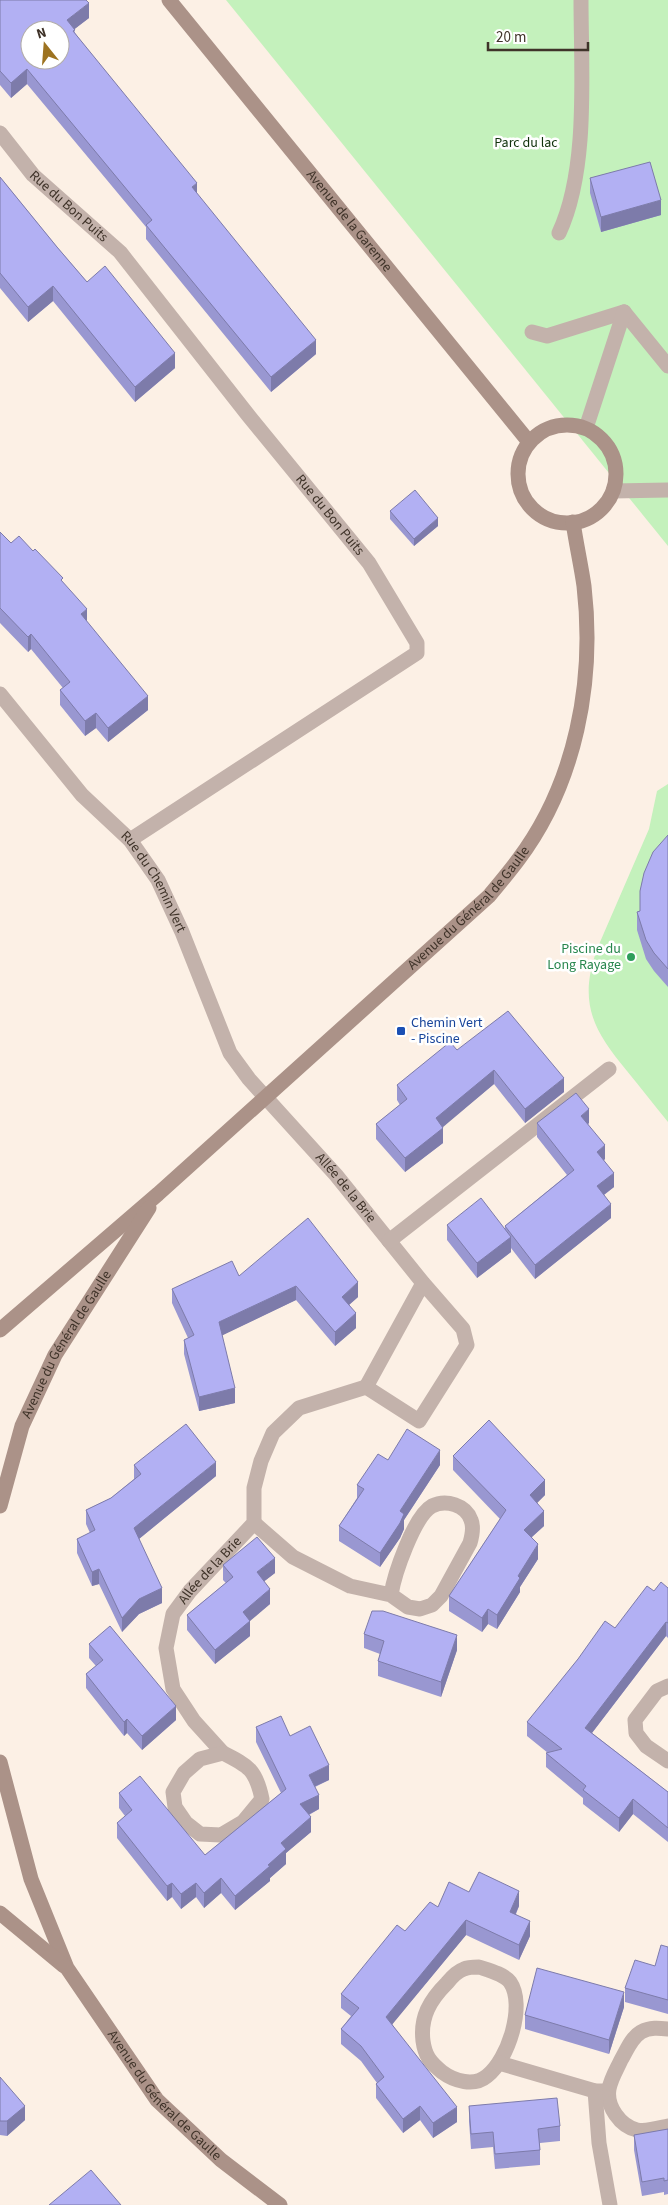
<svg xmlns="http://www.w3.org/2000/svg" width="668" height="2205" viewBox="0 0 668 2205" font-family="'Source Sans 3',sans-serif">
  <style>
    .green { fill: #c4f1bc }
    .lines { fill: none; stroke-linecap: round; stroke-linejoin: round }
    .lane { stroke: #c3b2ab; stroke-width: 15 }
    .street { stroke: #c3b2ab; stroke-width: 15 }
    .secondary { stroke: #ab9288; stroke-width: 15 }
    .wall { fill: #9997d1 }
    .shaded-wall { fill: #7d7baa }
    .building { fill: #b2b0f3; stroke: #7d7baa; fill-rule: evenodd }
    .leisure-dot { fill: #2e9e5b; stroke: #fff; stroke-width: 2 }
    .transit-dot { fill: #1a4fb4; stroke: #fff; stroke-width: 2 }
    .labels { text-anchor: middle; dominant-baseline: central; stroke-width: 5; stroke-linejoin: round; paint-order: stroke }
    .park-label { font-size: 14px; fill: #10320b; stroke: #fff }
    .street-label { font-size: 14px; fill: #3f3329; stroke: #fff }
    .leisure-label { font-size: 14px; fill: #27864d; stroke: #fff; text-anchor: end }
    .transit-label { font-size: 14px; fill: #164399; stroke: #fff; text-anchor: start }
  </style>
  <rect width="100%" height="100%" fill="#fcf0e5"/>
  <g class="green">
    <path d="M226,0H668V546Z"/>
    <path d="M668,784V1122C654,1105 641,1088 627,1071C593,1030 578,1003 597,949L649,829L657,791Z"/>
  </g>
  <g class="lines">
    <g class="lane">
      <path d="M559,233C589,169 581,70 581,0"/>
      <path d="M624,312L668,366"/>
      <path d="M532,332L547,336L624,312"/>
      <path d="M586,428L624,312"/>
      <path d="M613,491L668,490"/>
    </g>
    <g class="street">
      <path id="s1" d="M0,133L33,175L120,252L248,415L369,563L417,643V653L130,840"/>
      <path id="s2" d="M0,694L82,795L130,840L158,880L182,932L230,1053L249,1079L336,1175L423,1283L463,1329L467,1345L419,1421L366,1387L423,1283"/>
      <path d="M389,1241L609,1069"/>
      <path d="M254,1523L293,1557L350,1586L391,1595L408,1607L420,1609L432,1605L441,1596L470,1543C472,1536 474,1527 471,1520C466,1505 446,1499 432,1506C414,1516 394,1575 391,1595"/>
      <path d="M668,1686L657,1691L635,1720L636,1733L646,1746L668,1761"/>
      <path id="s3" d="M223,1753L194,1721L173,1689L166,1648L173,1614L190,1591L254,1523V1488L261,1461L273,1433L299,1408L366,1387"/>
      <path d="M223,1753C249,1766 256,1770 262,1799L243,1822L221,1835L200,1834L186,1823L175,1807L173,1792L184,1773L200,1759Z"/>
      <path d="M479,1967C488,1970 504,1974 510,1982C526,2005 508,2060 487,2076C474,2087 454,2081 442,2072C430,2062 425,2056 423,2041C420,2017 430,2000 447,1983C451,1978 458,1971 464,1969C468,1967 475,1967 479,1967Z"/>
      <path d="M668,2029C659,2028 650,2027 641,2032C631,2038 627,2050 621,2060C617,2069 611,2078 609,2089C606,2106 620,2126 637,2130C646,2132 659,2128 668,2126"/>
      <path d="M499,2063L595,2091H604"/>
      <path d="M595,2091L599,2143L610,2205"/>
    </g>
    <g class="secondary">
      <path id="s4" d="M169,0L529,442"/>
      <circle cx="567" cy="474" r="49"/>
      <path id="s5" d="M0,1330L158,1194L489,896C499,884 509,872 518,860C576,783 595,681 584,586C581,565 576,543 573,522"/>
      <path id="s6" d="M0,1506L22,1426L55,1355L149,1208"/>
      <path id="s7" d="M0,1762L31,1879L67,1968L157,2100L221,2160L280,2205"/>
      <path d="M0,1913L64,1966"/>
    </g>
  </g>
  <g class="wall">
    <path d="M0,0L89,18L74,29L75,33L197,194L316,354L271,392L146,239V227L27,84L11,98L0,85Z"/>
    <path d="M0,177L57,247L87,282L175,368L135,402L53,301L28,322L0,288Z"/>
    <path d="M590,178L661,215L601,232L590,193Z"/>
    <path d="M390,511L438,526L414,546L390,519Z"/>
    <path d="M0,532L11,543L63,583L87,622L148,710L108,742L96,728L85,736L60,705V690L63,688L31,649L28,652L0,623Z"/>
    <path d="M668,835V987L654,971L646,959L637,930V912L640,911V891Z"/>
    <path d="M457,1050L564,1092L525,1123L494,1084L442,1127L443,1143L405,1172L376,1139V1124L400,1105L397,1100V1085Z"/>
    <path d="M537,1123H589L588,1124L605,1159L604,1160L614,1187L604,1195L611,1218L535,1279L511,1248V1252L477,1278L447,1240V1225L505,1229V1226L567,1175L537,1137Z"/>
    <path d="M239,1276L358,1297L349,1305L356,1328L335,1346L296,1300L222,1335L235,1403L199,1411L184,1354V1340L188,1338L172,1303V1289Z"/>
    <path d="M453,1456L545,1495L537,1503L544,1526L532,1537L538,1559L520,1587V1592L497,1629L488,1624L482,1632L449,1611V1596L500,1519L453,1470Z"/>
    <path d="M388,1460L440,1465L404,1520V1529L400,1538L380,1567L339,1541V1526L357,1498V1485Z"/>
    <path d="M134,1465L216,1476L139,1539L162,1603L139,1614L122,1632L99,1584L92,1586L77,1553V1539L90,1533L86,1524V1510L111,1498L134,1479Z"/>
    <path d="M223,1565L275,1573L264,1581L270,1604L249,1621L250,1636L215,1664L187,1630V1615L226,1583L223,1580Z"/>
    <path d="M668,1588V1638L666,1636L592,1733L668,1792V1842L633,1814L619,1832L583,1804V1798L546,1767V1753H548L527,1736V1722L615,1628L654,1591Z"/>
    <path d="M364,1634L457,1650L441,1697L378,1676V1661L380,1654L364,1648Z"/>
    <path d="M89,1644L176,1720L142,1750L127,1733L124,1736L86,1688V1674L96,1666L89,1658Z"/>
    <path d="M256,1727L290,1736L329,1780L315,1787L319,1809L309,1815L311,1832L286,1853V1864L270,1878V1881L235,1910L221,1893L204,1908L196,1897L181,1909L172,1897L167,1901L117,1838V1823L125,1816L119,1808V1793L205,1855L281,1793L256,1742Z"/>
    <path d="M469,1892L519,1906L516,1914L530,1936L519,1960L466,1935L392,2024L457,2122L433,2138L420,2120L403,2133L376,2098V2084L377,2083L361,2061L341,2044V2029L351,2016L341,2008V1994L405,1931L438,1907Z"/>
    <path d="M668,1947V2014L625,2002V1988L655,1966Z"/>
    <path d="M624,2007L609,2054L525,2029V2015Z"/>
    <path d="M0,2077L25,2120L7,2136L0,2135Z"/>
    <path d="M469,2106L560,2126V2141L540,2143V2165L495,2169L493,2147L471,2149L469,2121Z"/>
    <path d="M668,2129V2194L664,2195V2192L642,2196L634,2150V2135Z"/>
  </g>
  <g class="shaded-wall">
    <path d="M89,3V18L67,35V20Z"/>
    <path d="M27,69V84L11,98V83Z"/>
    <path d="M197,183V197L192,187Z"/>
    <path d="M661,200V215L601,232V217Z"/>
    <path d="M53,286V301L28,322V307Z"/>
    <path d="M316,340V354L271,392V377Z"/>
    <path d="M175,353V368L135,402V387Z"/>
    <path d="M438,518V526L414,546V539Z"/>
    <path d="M87,609V623L81,614Z"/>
    <path d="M31,634V649L28,652V637Z"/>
    <path d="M148,696V710L108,742V728Z"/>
    <path d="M96,713V728L85,736V721Z"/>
    <path d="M494,1070V1084L436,1133V1118Z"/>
    <path d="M564,1078V1092L525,1123V1109Z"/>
    <path d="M589,1109V1123L581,1130V1116Z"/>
    <path d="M443,1128V1143L405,1172V1158Z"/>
    <path d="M605,1145V1159L597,1166V1152Z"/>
    <path d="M614,1173V1187L597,1200V1186Z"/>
    <path d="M611,1204V1218L535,1279V1265Z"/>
    <path d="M511,1237V1252L477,1278V1263Z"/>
    <path d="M358,1282V1297L342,1311V1297Z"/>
    <path d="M296,1286V1300L219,1337V1322Z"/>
    <path d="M356,1313V1328L335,1346V1332Z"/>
    <path d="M235,1388V1403L199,1411V1397Z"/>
    <path d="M440,1450V1465L404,1520V1529L400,1538L380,1567V1553L400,1511Z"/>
    <path d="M216,1462V1476L134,1543V1528Z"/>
    <path d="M545,1480V1495L530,1510V1495Z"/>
    <path d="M544,1511V1526L524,1544V1530Z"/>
    <path d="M538,1544V1559L520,1587V1592L497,1629V1615L518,1576Z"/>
    <path d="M275,1558V1573L257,1587V1572Z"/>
    <path d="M99,1569V1584L92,1586V1572Z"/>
    <path d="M162,1588V1603L139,1614L122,1632V1618L139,1599Z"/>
    <path d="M270,1589V1604L243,1627V1612Z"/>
    <path d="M488,1609V1624L482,1632V1618Z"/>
    <path d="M250,1621V1636L215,1664V1650Z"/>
    <path d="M666,1622V1636L585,1742V1728Z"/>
    <path d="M457,1635V1650L441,1697V1682Z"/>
    <path d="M176,1706V1720L142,1750V1736Z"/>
    <path d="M127,1719V1733L124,1736V1722Z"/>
    <path d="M329,1765V1780L309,1789V1775Z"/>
    <path d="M319,1795V1809L300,1819V1804Z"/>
    <path d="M633,1799V1814L619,1832V1818Z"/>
    <path d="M311,1817V1832L286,1853V1864L270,1878V1881L235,1910V1896L268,1865L281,1843Z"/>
    <path d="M221,1878V1893L204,1908V1893Z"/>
    <path d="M172,1883V1897L167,1901V1886Z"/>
    <path d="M196,1883V1897L181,1909V1894Z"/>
    <path d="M519,1891V1906L510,1926V1912Z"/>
    <path d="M466,1920V1935L386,2032V2017Z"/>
    <path d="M530,1921V1936L519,1960V1945Z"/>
    <path d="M624,1992V2007L609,2054V2040Z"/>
    <path d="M25,2106V2120L7,2136V2121Z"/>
    <path d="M420,2106V2120L403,2133V2119Z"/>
    <path d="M457,2107V2122L433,2138V2123Z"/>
  </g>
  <g class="building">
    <path d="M0,0H86L89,3L67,20L75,30L73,31L197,183L192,187L316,340L271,377L146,225L152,220L27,69L11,83L0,71ZM30,30H60V60H30Z"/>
    <path d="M650,162L661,200L601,217L590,178Z"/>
    <path d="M0,177L57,247L87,282L105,266L175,353L135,387L53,286L28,307L0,273Z"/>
    <path d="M415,490L438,518L414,539L390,511Z"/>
    <path d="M0,532L11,543L19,536L33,551L35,549L63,578L61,580L87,609L81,614L148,696L108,728L96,713L85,721L60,690L70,682L31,634L28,637L0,608Z"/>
    <path d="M668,835V969L654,953L646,940L637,912L640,911V891L644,873L653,852Z"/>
    <path d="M508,1011L564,1078L525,1109L494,1070L436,1118L443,1128L405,1158L376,1124L407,1099L397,1085L450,1042L457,1050Z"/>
    <path d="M576,1093L589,1109L581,1116L605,1145L597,1152L614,1173L597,1186L611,1204L535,1265L505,1226L574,1170L537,1123Z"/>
    <path d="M481,1198L511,1237L477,1263L447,1225Z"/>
    <path d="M308,1218L358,1282L342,1297L356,1313L335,1332L296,1286L219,1322L235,1388L199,1397L184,1340L194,1335L172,1289L232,1261L239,1276Z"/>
    <path d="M489,1420L545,1480L530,1495L544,1511L524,1530L538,1544L518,1576L520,1578L497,1615L488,1609L482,1618L449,1596L506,1510L453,1456Z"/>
    <path d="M186,1424L216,1462L134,1528L162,1588L139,1599L122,1618L99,1569L92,1572L77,1539L95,1530L86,1510L111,1498L141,1474L134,1465Z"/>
    <path d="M407,1429L440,1450L400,1511L404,1514L400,1523L380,1553L339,1526L364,1489L357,1485L378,1454L388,1460Z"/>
    <path d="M257,1537L275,1558L257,1572L270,1589L243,1612L250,1621L215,1650L187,1615L233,1577L223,1565Z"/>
    <path d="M661,1582L668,1588V1623L666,1622L585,1728L668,1792V1828L633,1799L619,1818L583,1790L586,1786L546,1753L562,1749L527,1722L578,1659L605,1621L615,1628L647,1586L654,1591Z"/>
    <path d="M372,1611H383L457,1635L441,1682L378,1661L384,1641L364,1634Z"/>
    <path d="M110,1626L176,1706L142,1736L127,1719L124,1722L86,1674L103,1660L89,1644Z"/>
    <path d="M281,1716L290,1736L310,1726L329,1765L309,1775L319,1795L300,1804L311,1817L281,1843L286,1849L268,1865L270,1866L235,1896L221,1878L204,1893L196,1883L181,1894L172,1883L167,1886L117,1823L132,1810L119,1793L140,1776L205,1855L286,1789L256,1727Z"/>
    <path d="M479,1872L519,1891L510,1912L530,1921L519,1945L466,1920L386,2017L457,2107L433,2123L420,2106L403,2119L376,2084L384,2077L361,2046L341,2029L359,2008L341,1994L397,1925L405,1931L430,1902L438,1907L449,1882L469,1892Z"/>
    <path d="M661,1945L668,1947V2000L625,1988L635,1960L655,1966Z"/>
    <path d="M537,1968L624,1992L609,2040L525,2015Z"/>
    <path d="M0,2077L25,2106L7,2121H0Z"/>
    <path d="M557,2098L560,2126L538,2129L540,2150L495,2154L493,2132L471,2134L469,2106Z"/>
    <path d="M668,2129V2180L664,2181V2178L642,2182L634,2135Z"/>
    <path d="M91,2170L121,2205H49Z"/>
  </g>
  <circle class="leisure-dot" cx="631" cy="957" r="5"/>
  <rect class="transit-dot" x="396" y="1026" width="10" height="10" rx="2.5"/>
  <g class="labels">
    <g class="park-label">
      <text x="526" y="143">Parc du lac</text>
    </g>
    <g class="street-label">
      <text stroke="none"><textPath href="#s1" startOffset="101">Rue du Bon Puits</textPath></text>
      <text stroke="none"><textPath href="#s4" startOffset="285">Avenue de la Garenne</textPath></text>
      <text stroke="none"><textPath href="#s1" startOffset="506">Rue du Bon Puits</textPath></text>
      <text stroke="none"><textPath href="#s2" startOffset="244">Rue du Chemin Vert</textPath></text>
      <text stroke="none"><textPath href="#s5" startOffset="631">Avenue du Général de Gaulle</textPath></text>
      <text stroke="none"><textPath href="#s2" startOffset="610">Allée de la Brie</textPath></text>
      <text stroke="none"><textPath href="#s6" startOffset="176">Avenue du Général de Gaulle</textPath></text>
      <text stroke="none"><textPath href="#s3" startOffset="215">Allée de la Brie</textPath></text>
      <text stroke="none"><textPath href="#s7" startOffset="378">Avenue du Général de Gaulle</textPath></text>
    </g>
    <g class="leisure-label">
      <text x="621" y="949">Piscine du<tspan x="621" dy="16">Long Rayage</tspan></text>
    </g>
    <g class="transit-label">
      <text x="411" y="1023">Chemin Vert<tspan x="411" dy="16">- Piscine</tspan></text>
    </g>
  </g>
  <g transform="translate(45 45) rotate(343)"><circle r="24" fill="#ffffff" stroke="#b2ada9"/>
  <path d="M0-4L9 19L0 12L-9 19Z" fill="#9d7321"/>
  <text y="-8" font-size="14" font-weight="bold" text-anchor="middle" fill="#3f3329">N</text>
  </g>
  <path d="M488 42v8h100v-8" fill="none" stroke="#3f3329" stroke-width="2.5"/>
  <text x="496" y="42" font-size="15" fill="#3f3329" stroke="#ffffff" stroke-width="4" paint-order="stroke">20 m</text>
</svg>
